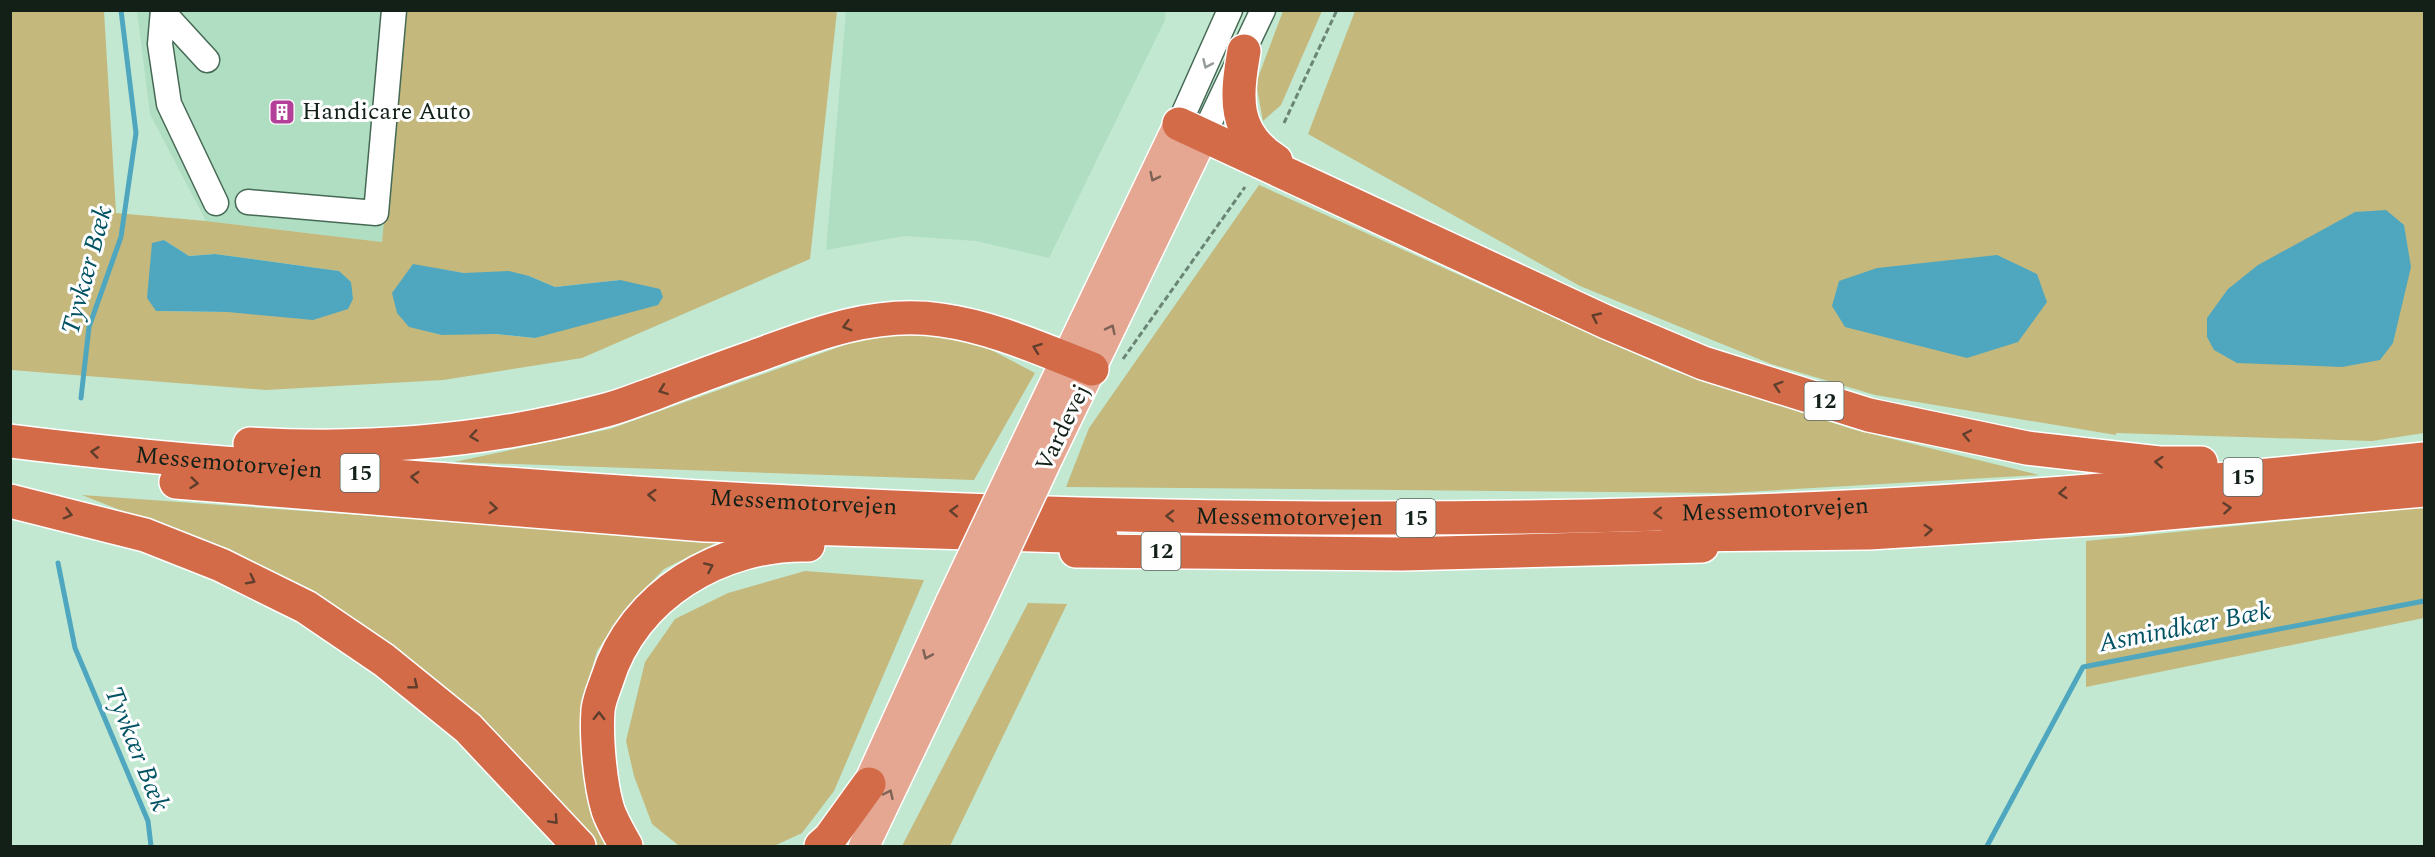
<svg xmlns="http://www.w3.org/2000/svg" width="2435" height="857" viewBox="0 0 2435 857" font-family="Spectral,serif">
  <style>
    .built { fill: #b0dec2 }
    .green { fill: #c4b87d; fill-rule: evenodd }
    .water { fill: #4fa7bf }
    .lines { fill: none; stroke-linecap: round; stroke-linejoin: round }
    .stream { stroke: #4fa7bf; stroke-width: 5 }
    .minor-casing { stroke: #466955; stroke-width: 27 }
    .major-casing { stroke: #fff; stroke-width: 33 }
    .highway-casing { stroke: #fff; stroke-width: 36 }
    .path { stroke: #6a8475; stroke-width: 3; stroke-dasharray: 6 3; stroke-linecap: butt }
    .minor { stroke: #fff; stroke-width: 24 }
    .major { stroke: #e5a692; stroke-width: 30 }
    .highway { stroke: #d36b49; stroke-width: 33 }
    .major-bridge-casing { stroke: #fff; stroke-width: 33; stroke-linecap: butt }
    .major-bridge { stroke: #e5a692; stroke-width: 30 }
    .oneway { stroke: #949b97 }
    .oneway2 { stroke: #7c6355 }
    .oneway3 { stroke: #5f3e2c }
    .labels { text-anchor: middle; dominant-baseline: central; stroke-width: 6; stroke-linejoin: round; paint-order: stroke }
    .shield { fill: #fefefe; stroke: #59635d; stroke-width: 1.5 }
    .shield-label { font-size: 22px; font-weight: bold; fill: #122018 }
    .poi-label { font-size: 24px; fill: #122018; stroke: #fefefe; text-anchor: start }
    .street-label { font-size: 24px; fill: #122018; stroke: #fefefe }
    .water-label { font-size: 26px; font-style: italic; fill: #015263; stroke: #fefefe }
  </style>
  <rect width="100%" height="100%" fill="#c2e8d1"/>
  <g class="built">
    <path d="M137,11H404L383,242L206,221L150,114Z"/>
    <path d="M846,11H1166L1165,20L1049,258L976,241L904,236L826,250Z"/>
  </g>
  <g class="green">
    <path d="M2228,10L2424,11V433L2372,441L2116,433V435L1875,395L1771,364L1580,286L1308,134L1355,11Z"/>
    <path d="M10,11H104L116,213L206,221L382,242L404,11H837L810,259L582,358L443,380L266,390L11,370ZM164,240L189,256L215,254L339,271L228,312L156,311ZM413,265L464,273L529,276L555,287L620,280L535,338L496,334Z"/>
    <path d="M1283,11H1322L1281,105L1263,121L1256,83Z"/>
    <path d="M1259,185L1671,370L1852,429L2039,475L1727,493L1066,487L1089,428Z"/>
    <path d="M914,333L978,343L1035,373L974,480L454,462L610,429L864,338Z"/>
    <path d="M82,495L720,541L664,569L628,606L597,651L582,705V765L594,807L612,846H593L482,722L208,545Z"/>
    <path d="M2424,507V618L2086,687V541Z"/>
    <path d="M805,571L924,580L834,791L802,833L774,846L678,845L652,824L634,776L626,741L645,662L675,619L728,593Z"/>
    <path d="M1028,603L1067,604L950,846H902Z"/>
  </g>
  <g class="water">
    <path d="M2386,210L2404,225L2411,267L2393,343L2380,360L2342,367L2237,363L2214,350L2207,337V318L2228,289L2258,265L2355,212Z"/>
    <path d="M164,240L189,256L215,254L339,271L351,282L353,299L348,309L313,320L228,312L156,311L147,298L152,243Z"/>
    <path d="M1997,255L2037,274L2047,302L2018,342L1967,358L1845,327L1832,306L1839,281L1877,268Z"/>
    <path d="M413,264L464,273L509,271L529,276L555,287L620,280L660,289L663,297L658,305L535,338L496,334L442,335L409,327L397,313L392,293Z"/>
  </g>
  <g class="lines">
    <g class="stream">
      <path d="M81,398L89,327L121,237L136,133L121,10"/>
      <path d="M58,563L75,648L148,821L151,846"/>
      <path d="M1987,846L2083,667L2424,601"/>
    </g>
    <g class="minor-casing">
      <g id="minor">
        <path d="M163,10L160,44L169,104L216,203"/>
        <path d="M163,12L207,60"/>
        <path d="M1179,124L1230,10"/>
        <path d="M1203,136L1263,10"/>
        <path d="M248,202L376,213L394,10"/>
      </g>
    </g>
    <g class="major-casing">
      <g id="major">
        <path d="M1022,452L1179,124"/>
        <path d="M1048,457L1203,136"/>
        <path d="M858,807L951,602"/>
        <path d="M864,846L977,609"/>
      </g>
    </g>
    <g class="highway-casing">
      <g id="highway">
        <path d="M1244,51C1236,97 1232,133 1276,161"/>
        <path d="M1179,124L1606,322L1703,363L1869,415L2027,448L2159,463H2201"/>
        <path id="s1" d="M10,441C175,462 341,472 507,484C959,518 1414,529 1867,506C2053,496 2239,479 2424,459"/>
        <path d="M250,444C370,451 490,441 606,410C622,406 638,399 653,394C687,381 721,368 756,356C814,334 877,310 941,320C993,327 1043,350 1092,369"/>
        <path d="M176,482L705,525L1101,537"/>
        <path d="M10,501L145,535L221,565L306,607L384,660L468,728L579,846"/>
        <path d="M1677,535L1869,533L2124,517L2424,490"/>
        <path d="M1076,551L1402,554L1702,546"/>
        <path d="M626,846C620,835 612,822 608,810C600,784 596,737 598,710C599,700 604,689 607,680C633,595 721,543 808,545"/>
        <path d="M821,846L830,838L869,784"/>
      </g>
    </g>
    <g class="path">
      <path d="M1284,123L1337,10"/>
      <path d="M1123,359L1245,187"/>
    </g>
    <use href="#minor" class="minor"/>
    <use href="#major" class="major"/>
    <use href="#highway" class="highway"/>
    <g class="major-bridge-casing">
      <g id="major-bridge">
        <path d="M951,602L1022,452"/>
        <path d="M977,609L1048,457"/>
      </g>
    </g>
    <use href="#major-bridge" class="major-bridge"/>
  </g>
  <defs><path id="oneway-chevron" d="M-2-3.5L2.5 0L-2 3.5" fill="none" stroke-width="1.6" stroke-linecap="round" stroke-linejoin="round" transform="scale(1.5)"/></defs>
  <use class="oneway" href="#oneway-chevron" transform="translate(1207 64) rotate(114)"/>
  <g class="oneway2">
    <use href="#oneway-chevron" transform="translate(1154 177) rotate(116)"/>
    <use href="#oneway-chevron" transform="translate(1111 329) rotate(-64)"/>
    <use href="#oneway-chevron" transform="translate(927 655) rotate(114)"/>
    <use href="#oneway-chevron" transform="translate(889 794) rotate(-65)"/>
  </g>
  <g class="oneway3">
    <use href="#oneway-chevron" transform="translate(1596 317) rotate(-155)"/>
    <use href="#oneway-chevron" transform="translate(847 326) rotate(164)"/>
    <use href="#oneway-chevron" transform="translate(1037 348) rotate(-160)"/>
    <use href="#oneway-chevron" transform="translate(1778 386) rotate(-162)"/>
    <use href="#oneway-chevron" transform="translate(663 390) rotate(160)"/>
    <use href="#oneway-chevron" transform="translate(1967 435) rotate(-168)"/>
    <use href="#oneway-chevron" transform="translate(474 436) rotate(172)"/>
    <use href="#oneway-chevron" transform="translate(95 452) rotate(-173)"/>
    <use href="#oneway-chevron" transform="translate(2159 462) rotate(-176)"/>
    <use href="#oneway-chevron" transform="translate(415 477) rotate(-176)"/>
    <use href="#oneway-chevron" transform="translate(194 483) rotate(6)"/>
    <use href="#oneway-chevron" transform="translate(2063 493) rotate(176)"/>
    <use href="#oneway-chevron" transform="translate(652 495) rotate(-176)"/>
    <use href="#oneway-chevron" transform="translate(493 508) rotate(5)"/>
    <use href="#oneway-chevron" transform="translate(2227 508) rotate(-5)"/>
    <use href="#oneway-chevron" transform="translate(954 511) rotate(-178)"/>
    <use href="#oneway-chevron" transform="translate(1658 513) rotate(178)"/>
    <use href="#oneway-chevron" transform="translate(68 514) rotate(15)"/>
    <use href="#oneway-chevron" transform="translate(1170 516) rotate(-179)"/>
    <use href="#oneway-chevron" transform="translate(1928 530) rotate(-4)"/>
    <use href="#oneway-chevron" transform="translate(709 567) rotate(-24)"/>
    <use href="#oneway-chevron" transform="translate(251 580) rotate(27)"/>
    <use href="#oneway-chevron" transform="translate(414 685) rotate(39)"/>
    <use href="#oneway-chevron" transform="translate(599 716) rotate(-89)"/>
    <use href="#oneway-chevron" transform="translate(554 820) rotate(47)"/>
  </g>
  <defs>
    <g id="building-square" transform="scale(1.35)"><rect x="-9" y="-9" width="18" height="18" rx="4" fill="#b43f98" stroke="#fefefe"/><path d="M-4-6H4V6H1V3H-1V6H-4ZM-2.5-4.3h1.7v1.8h-1.7ZM.8-4.3h1.7v1.8H.8ZM-2.5-1h1.7V.8h-1.7ZM.8-1h1.7V.8H.8Z" fill="#fff"/></g>
  </defs>
  <g fill-rule="evenodd">
    <use href="#building-square" x="282" y="112"/>
  </g>
  <g class="labels">
    <g class="shield">
      <rect x="1804.5" y="382" width="39" height="38" rx="4.5"/>
      <rect x="340.5" y="454" width="39" height="38" rx="4.5"/>
      <rect x="2223.5" y="458" width="39" height="38" rx="4.5"/>
      <rect x="1396.5" y="499" width="39" height="38" rx="4.5"/>
      <rect x="1141.5" y="532" width="39" height="38" rx="4.5"/>
    </g>
    <g class="shield-label">
      <text x="1824" y="401">12</text>
      <text x="360" y="473">15</text>
      <text x="2243" y="477">15</text>
      <text x="1416" y="518">15</text>
      <text x="1161" y="551">12</text>
    </g>
    <g class="poi-label">
      <text x="302" y="112">Handicare Auto</text>
    </g>
    <g class="street-label">
      <text transform="translate(1063 428) rotate(-64)">Vardevej</text>
      <text stroke="none"><textPath href="#s1" startOffset="220">Messemotorvejen</textPath></text>
      <text stroke="none"><textPath href="#s1" startOffset="796">Messemotorvejen</textPath></text>
      <text stroke="none"><textPath href="#s1" startOffset="1768">Messemotorvejen</textPath></text>
      <text stroke="none"><textPath href="#s1" startOffset="1282">Messemotorvejen</textPath></text>
    </g>
    <g class="water-label">
      <text transform="translate(87 270) rotate(-75)">Tyvkær Bæk</text>
      <text transform="translate(2185 627) rotate(-11)">Asmindkær Bæk</text>
      <text transform="translate(137 749) rotate(68)">Tyvkær Bæk</text>
    </g>
  </g>
  <rect width="2435" height="857" fill="none" stroke="#122018" stroke-width="24"/>
</svg>
